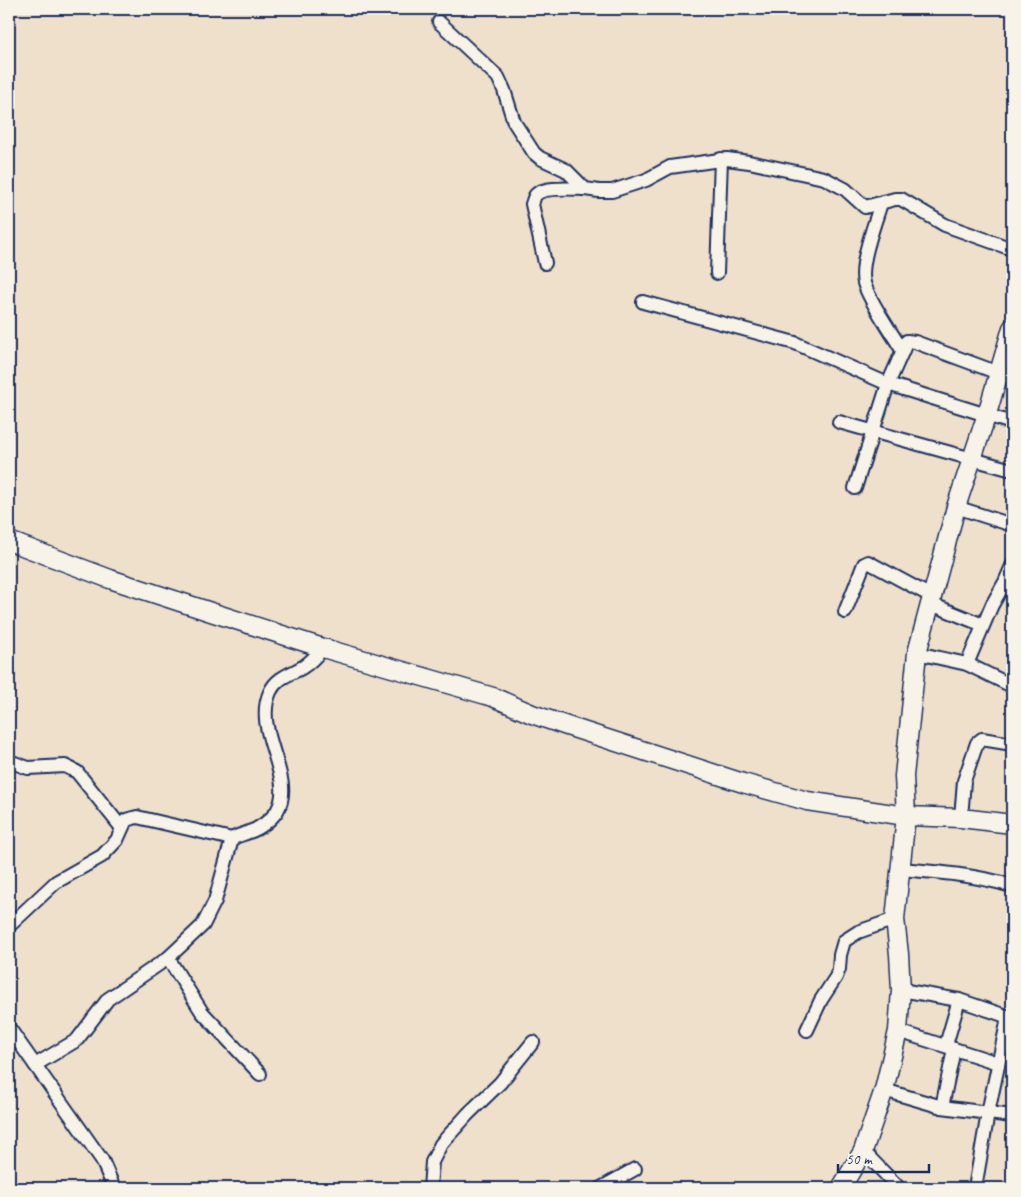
<svg xmlns="http://www.w3.org/2000/svg" width="1021" height="1197" viewBox="0 0 1021 1197" font-family="Caveat,sans-serif">
  <style>
    .lines { fill: none; stroke-linecap: round; stroke-linejoin: round }
    .street-casing { stroke: #1b2f5e; stroke-width: 16 }
    .secondary-casing { stroke: #1b2f5e; stroke-width: 21 }
    .street { stroke: #f7f3e8; stroke-width: 12 }
    .secondary { stroke: #f7f3e8; stroke-width: 18 }
  </style>
  <rect width="100%" height="100%" fill="#efe0cc"/>
  <filter id="ink" filterUnits="userSpaceOnUse"><feTurbulence type="fractalNoise" baseFrequency=".02" numOctaves="2"/><feDisplacementMap in="SourceGraphic" scale="10" xChannelSelector="R" yChannelSelector="G"/><feConvolveMatrix kernelMatrix="1 2 1 2 8 2 1 2 1" color-interpolation-filters="sRGB"/></filter>
  <g filter="url(#ink)">
    <g class="lines">
      <g class="street-casing">
        <g id="street">
          <path d="M439,22L498,77L504,90L514,122L534,153L540,158L566,170L585,189L599,191H612L646,180L670,167L727,159L749,162L824,178L845,189L865,207L895,199H901L945,225L1012,249"/>
          <path d="M881,203C875,223 859,264 864,283C869,301 892,333 902,350"/>
          <path d="M545,263L532,204C533,202 534,197 535,196C541,186 574,189 585,189"/>
          <path d="M717,273L721,159"/>
          <path d="M643,302L795,343L888,384L1012,423"/>
          <path d="M839,422L1012,470"/>
          <path d="M855,488L888,384L907,341L915,342L1012,378"/>
          <path d="M956,507L1012,525"/>
          <path d="M931,604L983,625"/>
          <path d="M845,612L864,564L868,562L931,596"/>
          <path d="M917,653L967,664L1012,686"/>
          <path d="M967,664L992,605L1005,582L1012,566"/>
          <path d="M9,761L28,768L65,766L77,772L121,827"/>
          <path d="M961,818L964,781L977,743L982,739L1012,744"/>
          <path d="M900,869C938,872 976,875 1012,886"/>
          <path d="M9,926L56,882L102,856L117,840L126,820L137,817L232,839"/>
          <path d="M168,958L202,1012L260,1074"/>
          <path d="M901,990L959,1000L1006,1016L1007,1023L988,1113L975,1188"/>
          <path d="M9,1028L102,1160L114,1188"/>
          <path d="M807,1030L821,1000L836,977L839,969L840,955L844,941L858,932L895,919"/>
          <path d="M898,1031L998,1063"/>
          <path d="M946,1045L959,1000"/>
          <path d="M35,1065L77,1040L108,999L168,958L203,925L215,901L232,839C237,835 243,835 249,832C259,829 271,820 277,811C297,777 252,732 270,692C277,677 291,674 303,667C311,662 317,655 323,648"/>
          <path d="M884,1090L942,1107L1012,1116"/>
          <path d="M942,1107L954,1049"/>
          <path d="M863,1151L899,1188"/>
          <path d="M430,1188L432,1162L441,1144L468,1114L500,1083L533,1042"/>
          <path d="M601,1188L635,1169"/>
        </g>
      </g>
      <g class="secondary-casing">
        <g id="secondary">
          <path d="M9,541L110,579L214,613L323,648L493,697L532,714L567,726L743,783L807,801L906,816L961,818L1012,824"/>
          <path d="M841,1188L863,1151L884,1090L898,1031L901,990L899,954L895,919L906,816L904,776L917,653L956,507L987,414L1012,328"/>
        </g>
      </g>
      <use href="#street" class="street"/>
      <use href="#secondary" class="secondary"/>
    </g>
  </g>
  <rect width="1021" height="1197" fill="none" stroke="#f7f3e8" stroke-width="30"/>
  <rect x="15" y="15" width="991" height="1167" fill="none" stroke="#1b2f5e" stroke-width="2" filter="url(#ink)"/>
  <path d="M838 1164v8h91v-8" fill="none" stroke="#1b2f5e" stroke-width="2.5"/>
  <text x="846" y="1164" font-size="15" fill="#1b2f5e" stroke="#f7f3e8" stroke-width="4" paint-order="stroke">50 m</text>
</svg>
